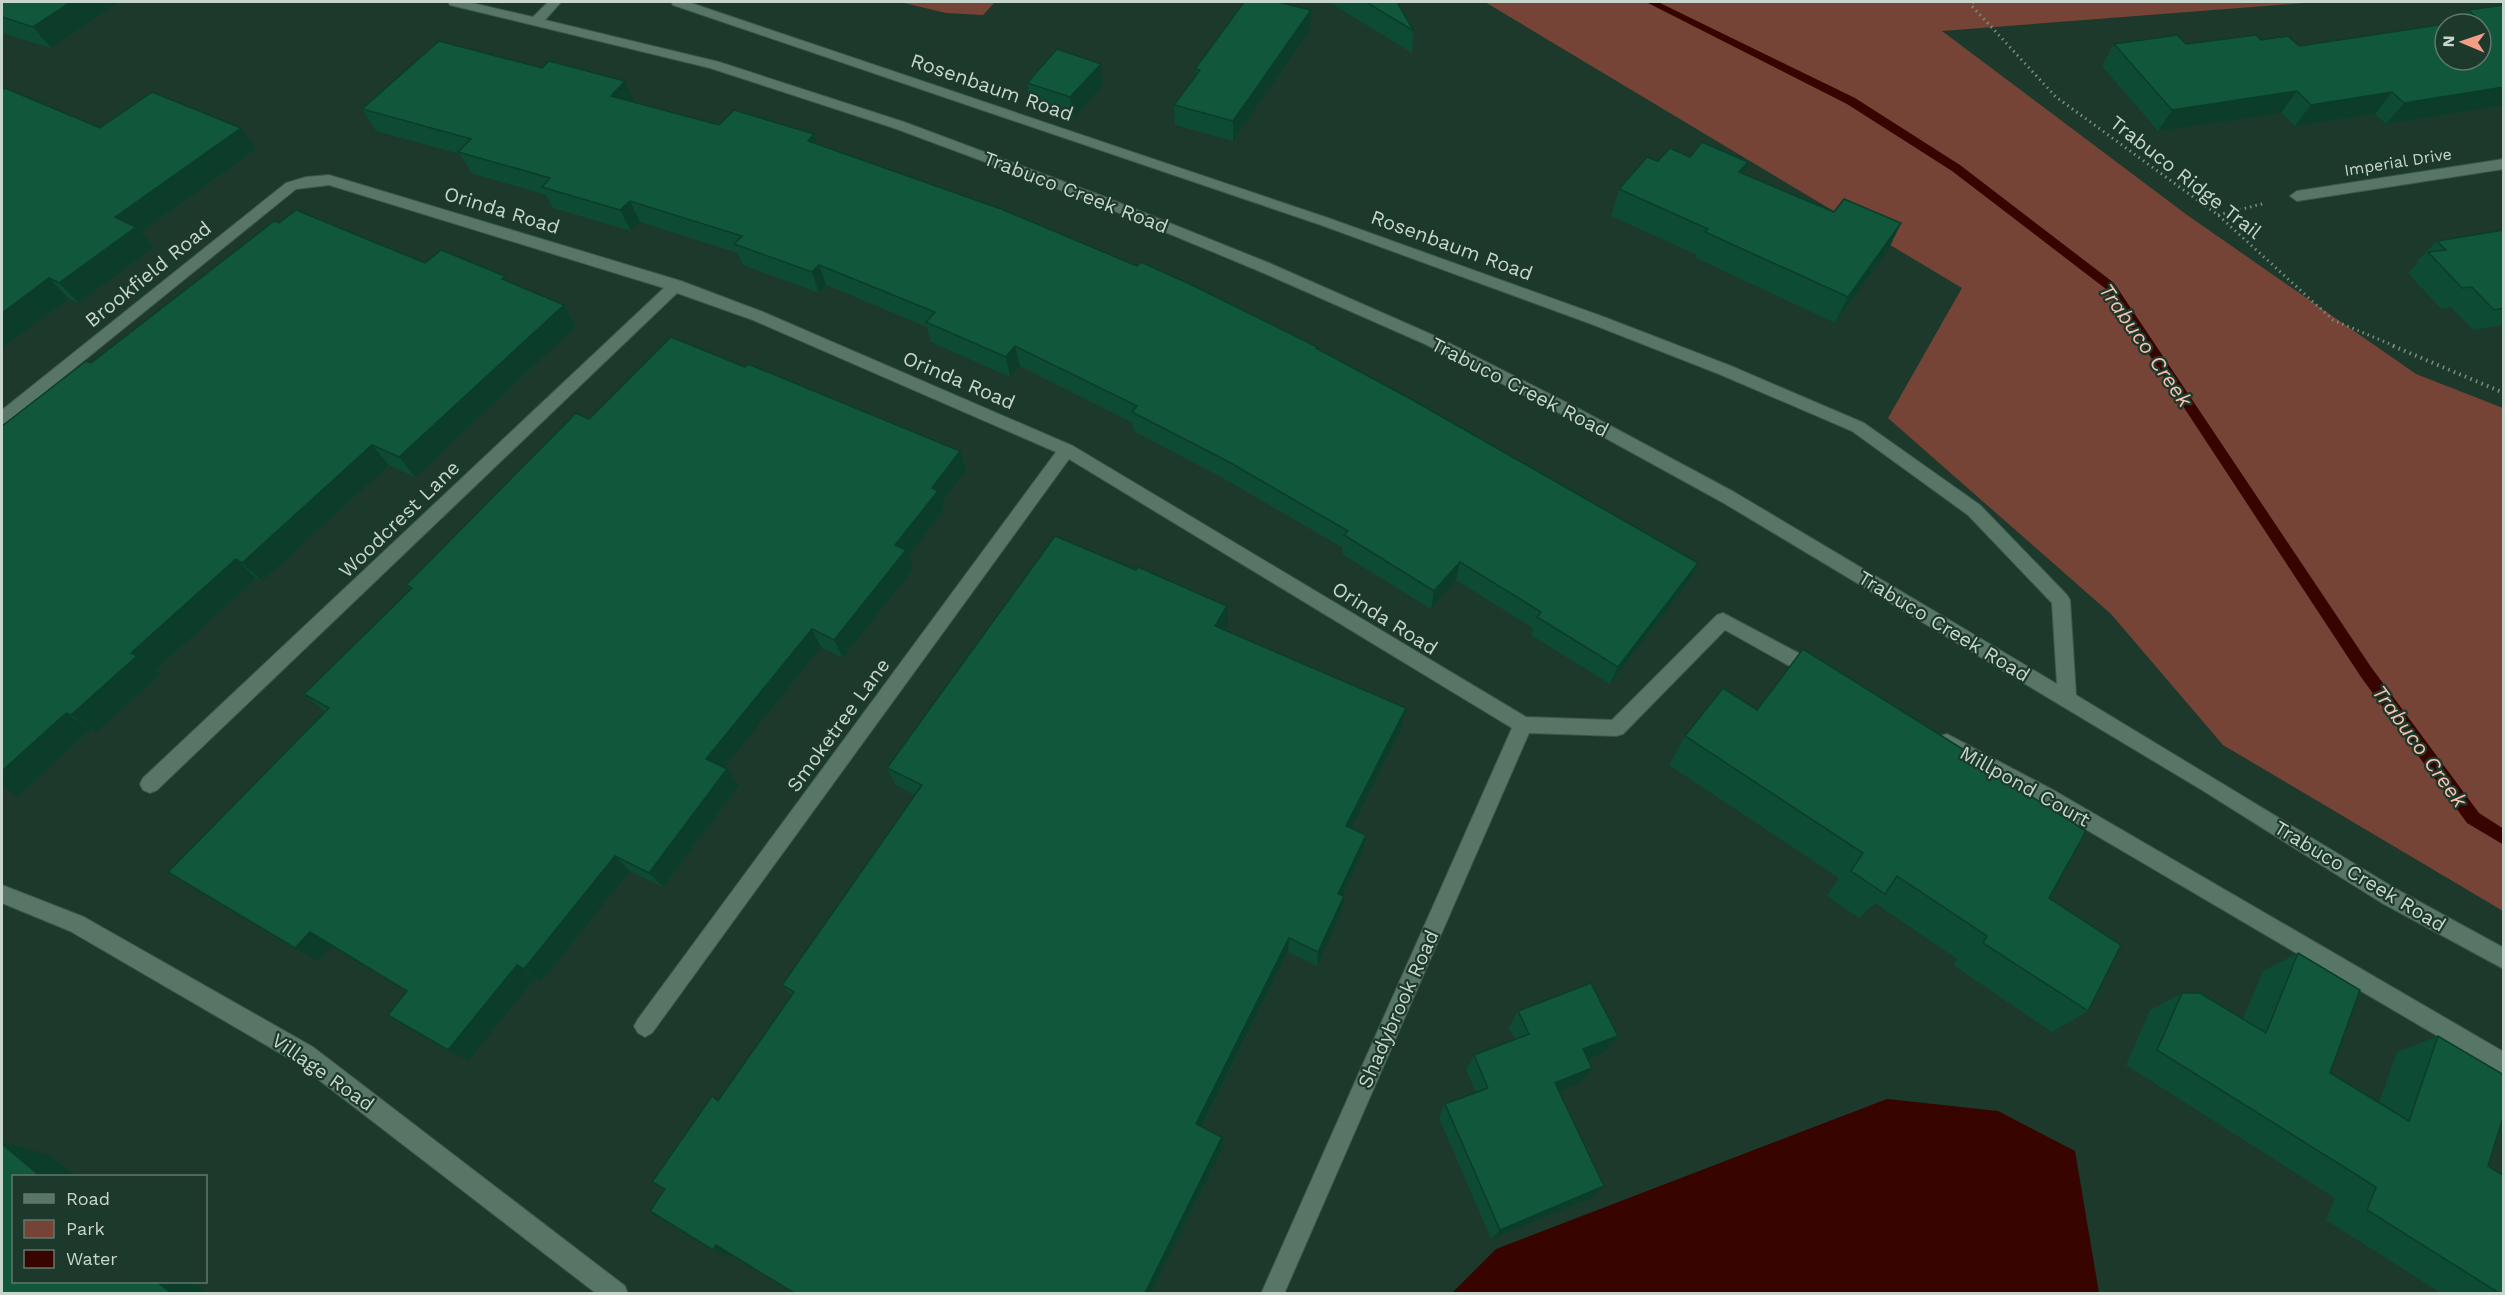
<svg xmlns="http://www.w3.org/2000/svg" width="2505" height="1295" viewBox="0 0 2505 1295" font-family="'Work Sans',sans-serif">
  <style>
    .green { fill: #764436 }
    .water { fill: #370400 }
    .lines { fill: none; stroke-linecap: round; stroke-linejoin: round }
    .stream { fill: #370400; fill-rule: evenodd }
    .minor-casing { stroke: #3e574c; stroke-width: 2 }
    .path-far1 { stroke: #788e83; stroke-width: 3; stroke-dasharray: 1.5 4; stroke-linecap: butt }
    .path { stroke: #788e83; stroke-width: 4; stroke-dasharray: 1.5 4.5; stroke-linecap: butt }
    .minor { fill: #587666; fill-rule: evenodd }
    .wall { fill: #0e4b34 }
    .shaded-wall { fill: #0b3d2a }
    .building { fill: #10573c; stroke: #0b3d2a; stroke-width: 1.5 }
    .labels { text-anchor: middle; dominant-baseline: central; stroke-width: 4.5; stroke-linejoin: round; paint-order: stroke }
    .far-street-label { font-size: 16px; fill: #c6d6cd; stroke: #1d392c }
    .street-label { font-size: 20px; fill: #c6d6cd; stroke: #1d392c }
    .water-label { font-size: 21px; font-style: italic; fill: #f7c0b0; stroke: #1d392c }
  </style>
  <rect width="100%" height="100%" fill="#1d392c"/>
  <g class="green">
    <path d="M900,2H995L983,15L946,13Z"/>
    <path d="M1485,2H2317L1942,31L2187,215L2416,374L2503,408V911L2223,745L2111,614L1888,418L1962,288Z"/>
  </g>
  <path class="water" d="M1887,1099L1998,1111L2075,1151L2099,1293H1452L1496,1249Z"/>
  <g class="lines">
    <path class="stream" d="M1646,2H1658L1855,98L1960,165L2114,283L2371,667L2479,813L2504,829V845L2467,823L2361,677L2106,289L1952,171L1847,104Z"/>
    <g class="minor-casing">
      <g id="minor">
        <path d="M448,2H468L533,17L548,2H561L545,20L719,62L904,122L1105,197L1269,263L1435,336L1581,410L1734,492L2057,684L2052,603L1968,515L1852,431L1719,374L1594,325L1321,225L673,5L671,2H688L1331,219L1604,317L1731,366L1864,423L1980,505L2067,595L2070,600L2076,695L2396,889L2504,948V969L2382,903L2202,790L1722,502L1569,418L1425,344L1259,271L1095,203L894,128L710,68L450,5Z"/>
        <path d="M2504,159V169L2297,201L2290,196L2297,191Z"/>
        <path d="M329,175L681,281L763,312L1073,446L1526,717L1612,720L1717,615L1723,613L1823,666L1826,672L1823,678L1817,680L1811,678L1725,630L1623,734L1616,736L1529,733L1284,1294H1261L1512,728L1069,459L652,1033L645,1037L638,1033L634,1026L638,1019L1056,452L753,320L677,293L157,790L150,793L143,790L140,784L143,778L664,288L329,185L296,189L8,422L2,424V410L286,183L306,177Z"/>
        <path d="M1947,734L2055,791L2504,1052V1075L2041,803L1940,748L1938,742L1940,736Z"/>
        <path d="M2,885L84,917L313,1047L625,1286L628,1294H597L297,1063L70,931L2,903Z"/>
      </g>
    </g>
    <g class="path-far1">
      <path d="M1973,2L1971,5L2056,97L2218,215L2333,320L2397,347"/>
      <path d="M2218,215L2266,203"/>
    </g>
    <path class="path" d="M2393,346L2504,393"/>
    <use href="#minor" class="minor"/>
  </g>
  <g class="wall">
    <path d="M2,2H119L51,48L2,33Z"/>
    <path d="M1329,2H1397L1414,31L1412,53Z"/>
    <path d="M2504,5V105L2386,124L2375,114L2295,126L2281,113L2158,131L2102,66L2114,44H2186L2261,40L2299,46L2455,23L2457,20H2460L2468,10Z"/>
    <path d="M1310,30L1233,141L1175,125L1174,105L1196,75L1195,69Z"/>
    <path d="M542,68L634,102L719,125L817,144L1317,349L1698,563L1689,581L1610,684L1531,635L1533,628L1456,580L1431,609L1342,554L1343,548L1230,482L1134,431L1133,423L1020,366L1010,377L931,342L927,327L826,285L819,293L743,265L738,253L640,222L631,231L553,208L546,195L471,173L460,154L376,131L362,109Z"/>
    <path d="M1027,83L1103,85L1073,118L1030,104Z"/>
    <path d="M100,128L256,149L141,232L154,247L79,303L69,299L2,348Z"/>
    <path d="M1658,161L1743,174L1834,212L1901,223L1888,250L1835,323L1696,258L1697,255L1611,216L1619,189Z"/>
    <path d="M2504,229V325L2473,330L2451,307L2441,309L2408,273L2418,263L2417,261L2437,241L2502,230Z"/>
    <path d="M425,263L509,282L564,305L576,326L415,477L389,465L262,581L256,578L156,670L161,674L96,732L91,729L18,796L91,363Z"/>
    <path d="M745,367L960,451L966,471L942,502L944,510L909,556L913,569L843,658L821,647L724,767L739,785L663,887L630,871L541,982L535,978L468,1061L448,1050L407,991L332,945L318,961L325,712L304,694L410,590L406,585L589,419Z"/>
    <path d="M1228,626L1225,631L1402,727L1351,828L1366,835L1363,851L1342,896H1344L1342,911L1317,966L1288,952L1202,1127L1222,1137L1223,1147L1151,1293H794L730,1254L728,1257L713,1250L665,1189L718,1101L792,996L782,985L915,795L896,785L887,768Z"/>
    <path d="M1757,710L1967,756L2049,898L2088,1011L2052,1032L1953,965L1957,959L1875,903L1859,918L1827,896L1839,878L1669,765L1685,736Z"/>
    <path d="M2298,953L2330,1073L2379,1103L2397,1052L2438,1036L2488,1166L2504,1293H2441L2326,1220L2335,1198L2126,1065L2150,1010L2182,993L2243,1019L2263,971Z"/>
    <path d="M1518,1011L1618,1036L1605,1052L1587,1059L1580,1083L1559,1091L1591,1198L1491,1239L1439,1118L1445,1104L1476,1092L1466,1070L1474,1055L1515,1039L1509,1028Z"/>
  </g>
  <g class="shaded-wall">
    <path d="M71,2H119L51,48L33,27Z"/>
    <path d="M1311,10L1310,30L1233,141V121Z"/>
    <path d="M1101,64L1103,85L1073,118L1070,97Z"/>
    <path d="M625,81L635,103L611,96Z"/>
    <path d="M2504,87V105L2386,124L2404,103Z"/>
    <path d="M2297,91L2281,113L2158,131L2172,110Z"/>
    <path d="M2392,92L2375,114L2295,126L2311,105Z"/>
    <path d="M241,128L256,149L141,232L154,247L79,303L59,283L115,217Z"/>
    <path d="M814,134L821,155L808,141Z"/>
    <path d="M1748,162L1738,189L1739,172Z"/>
    <path d="M630,201L640,222L631,231L620,210Z"/>
    <path d="M1901,223L1888,250L1835,323L1848,297Z"/>
    <path d="M819,265L826,285L819,293L812,272Z"/>
    <path d="M49,278L69,299L2,348V313Z"/>
    <path d="M564,305L576,326L415,477L399,457Z"/>
    <path d="M1015,346L1020,366L1010,377L1006,357Z"/>
    <path d="M372,445L389,465L262,581L242,563Z"/>
    <path d="M960,451L966,471L942,502L944,510L909,556L913,569L843,658L834,640L932,488Z"/>
    <path d="M236,559L256,578L156,670L161,674L96,732L71,715L131,653Z"/>
    <path d="M1460,562L1456,580L1431,609L1434,591Z"/>
    <path d="M1698,563L1689,581L1610,684L1618,667Z"/>
    <path d="M1227,606L1228,626L1215,646V626Z"/>
    <path d="M812,629L821,647L718,775L706,759Z"/>
    <path d="M1406,708L1402,727L1344,843L1346,826Z"/>
    <path d="M66,713L91,729L18,796L2,787V771Z"/>
    <path d="M727,769L739,785L663,887L649,873Z"/>
    <path d="M1366,835L1363,851L1336,909L1338,894Z"/>
    <path d="M615,856L630,871L541,982L524,969Z"/>
    <path d="M1344,896L1342,911L1317,966L1318,952Z"/>
    <path d="M310,932L332,945L318,961L295,948Z"/>
    <path d="M1289,938L1288,952L1198,1134L1196,1124Z"/>
    <path d="M517,965L535,978L468,1061L448,1050Z"/>
    <path d="M1618,1036L1605,1052L1572,1065L1583,1049Z"/>
    <path d="M1592,1068L1580,1083L1544,1097L1555,1083Z"/>
    <path d="M1222,1137L1223,1147L1151,1293H1145Z"/>
    <path d="M2,1142L49,1155L75,1176H40L2,1144Z"/>
    <path d="M1604,1186L1591,1198L1491,1239L1500,1230Z"/>
    <path d="M716,1245L731,1252L728,1257L713,1250Z"/>
    <path d="M156,1281H193L207,1293H171Z"/>
  </g>
  <g class="building">
    <path d="M2,2H71L33,27L2,17Z"/>
    <path d="M1244,2H1278L1311,10L1233,121L1174,105L1200,70L1195,69Z"/>
    <path d="M1366,2H1397L1414,31Z"/>
    <path d="M2504,5V87L2404,103L2392,92L2311,105L2297,91L2172,110L2114,44L2177,35L2186,44L2256,35L2261,40L2288,36L2299,46L2445,24V60H2481V24H2445L2459,22L2457,20L2477,18L2468,10Z"/>
    <path d="M439,41L542,68L549,61L625,81L611,96L719,125L734,110L814,134L808,141L1001,209L1137,266L1141,262L1194,286L1317,347L1316,348L1409,398L1698,563L1618,667L1537,617L1541,612L1460,562L1434,591L1344,535L1348,531L1229,462L1132,412L1137,406L1015,346L1006,357L926,322L935,312L819,265L812,272L734,244L742,236L630,201L620,210L542,187L550,178L458,152L471,139L362,109Z"/>
    <path d="M1057,49L1101,64L1070,97L1027,83Z"/>
    <path d="M5,88L100,128L152,92L241,128L115,217L136,227L59,283L49,278L2,313V90Z"/>
    <path d="M1702,142L1748,162L1739,172L1834,212L1844,199L1901,223L1848,297L1705,232L1708,229L1619,189L1647,157L1658,161L1670,148L1690,157Z"/>
    <path d="M296,210L425,263L441,250L505,276L502,279L564,305L399,457L372,445L242,563L236,559L131,653L137,656L71,715L66,713L2,771V426L86,361L91,363L274,221L279,223Z"/>
    <path d="M2504,230V308L2494,310L2472,287L2462,288L2428,252L2446,250L2437,241Z"/>
    <path d="M671,337L745,367L748,364L960,451L932,488L938,491L895,545L906,550L834,640L812,629L706,759L727,769L649,873L615,856L524,969L517,965L448,1050L388,1015L407,991L310,932L295,948L168,872L329,708L304,694L412,588L406,585L576,413L589,419Z"/>
    <path d="M1055,536L1136,570L1138,567L1227,606L1215,626L1406,708L1346,826L1366,835L1338,894L1344,896L1318,952L1289,938L1196,1124L1222,1137L1145,1293H794L716,1245L713,1250L650,1211L665,1189L652,1182L712,1096L718,1101L794,992L782,985L922,785L887,768Z"/>
    <path d="M1803,649L1969,753L1967,756L2086,831L2049,898L2121,945L2088,1011L1983,943L1987,936L1897,876L1885,894L1851,871L1863,853L1685,736L1723,688L1757,710Z"/>
    <path d="M2298,953L2360,990L2330,1073L2409,1121L2438,1036L2504,1075V1114L2488,1166L2504,1176V1293H2499L2367,1210L2376,1187L2157,1050L2182,993H2200L2266,1033Z"/>
    <path d="M1591,983L1618,1036L1583,1049L1592,1068L1555,1083L1604,1186L1500,1230L1445,1104L1488,1088L1474,1055L1529,1034L1518,1011Z"/>
    <path d="M2,1144L40,1176H14V1281H156L171,1293H2Z"/>
  </g>
  <g class="labels">
    <g class="far-street-label">
      <text transform="translate(2398 162) rotate(-9)">Imperial Drive</text>
    </g>
    <g class="street-label">
      <text transform="translate(992 87) rotate(19)">Rosenbaum Road</text>
      <text transform="translate(2186 177) rotate(38)">Trabuco Ridge Trail</text>
      <text transform="translate(1076 192) rotate(21)">Trabuco Creek Road</text>
      <text transform="translate(502 210) rotate(17)">Orinda Road</text>
      <text transform="translate(1452 245) rotate(20)">Rosenbaum Road</text>
      <text transform="translate(148 274) rotate(-39)">Brookfield Road</text>
      <text transform="translate(959 380) rotate(23)">Orinda Road</text>
      <text transform="translate(1520 387) rotate(27)">Trabuco Creek Road</text>
      <text transform="translate(399 519) rotate(-44)">Woodcrest Lane</text>
      <text transform="translate(1385 618) rotate(32)">Orinda Road</text>
      <text transform="translate(1944 626) rotate(31)">Trabuco Creek Road</text>
      <text transform="translate(838 725) rotate(-54)">Smoketree Lane</text>
      <text transform="translate(2025 786) rotate(29)">Millpond Court</text>
      <text transform="translate(2360 876) rotate(31)">Trabuco Creek Road</text>
      <text transform="translate(1398 1009) rotate(-66)">Shadybrook Road</text>
      <text transform="translate(323 1072) rotate(35)">Village Road</text>
    </g>
    <g class="water-label">
      <text transform="translate(2146 345) rotate(55)">Trabuco Creek</text>
      <text transform="translate(2420 746) rotate(54)">Trabuco Creek</text>
    </g>
  </g>
  <rect width="2505" height="1295" fill="none" stroke="#c6d6cd" stroke-width="6"/>
  <rect x="12" y="1175" width="195" height="108" fill="#1d392c" stroke="#61786c" stroke-width="1.5"/>
  <rect x="24" y="1194" width="30" height="9" fill="#587666" stroke="#61786c" stroke-width="1.5"/>
  <text x="66" y="1205" font-size="18" fill="#c6d6cd">Road</text>
  <rect x="24" y="1220" width="30" height="18" fill="#764436" stroke="#61786c" stroke-width="1.5"/>
  <text x="66" y="1235" font-size="18" fill="#c6d6cd">Park</text>
  <rect x="24" y="1250" width="30" height="18" fill="#370400" stroke="#61786c" stroke-width="1.5"/>
  <text x="66" y="1265" font-size="18" fill="#c6d6cd">Water</text>
  <g transform="translate(2463 42) rotate(272)"><circle r="28" fill="#1d392c" stroke="#61786c" stroke-width="1.5"/>
  <path d="M0-4.5L10 22L0 15L-10 22Z" fill="#f49e87"/>
  <text y="-9" font-size="16" font-weight="bold" text-anchor="middle" fill="#c6d6cd">N</text>
  </g>
</svg>
